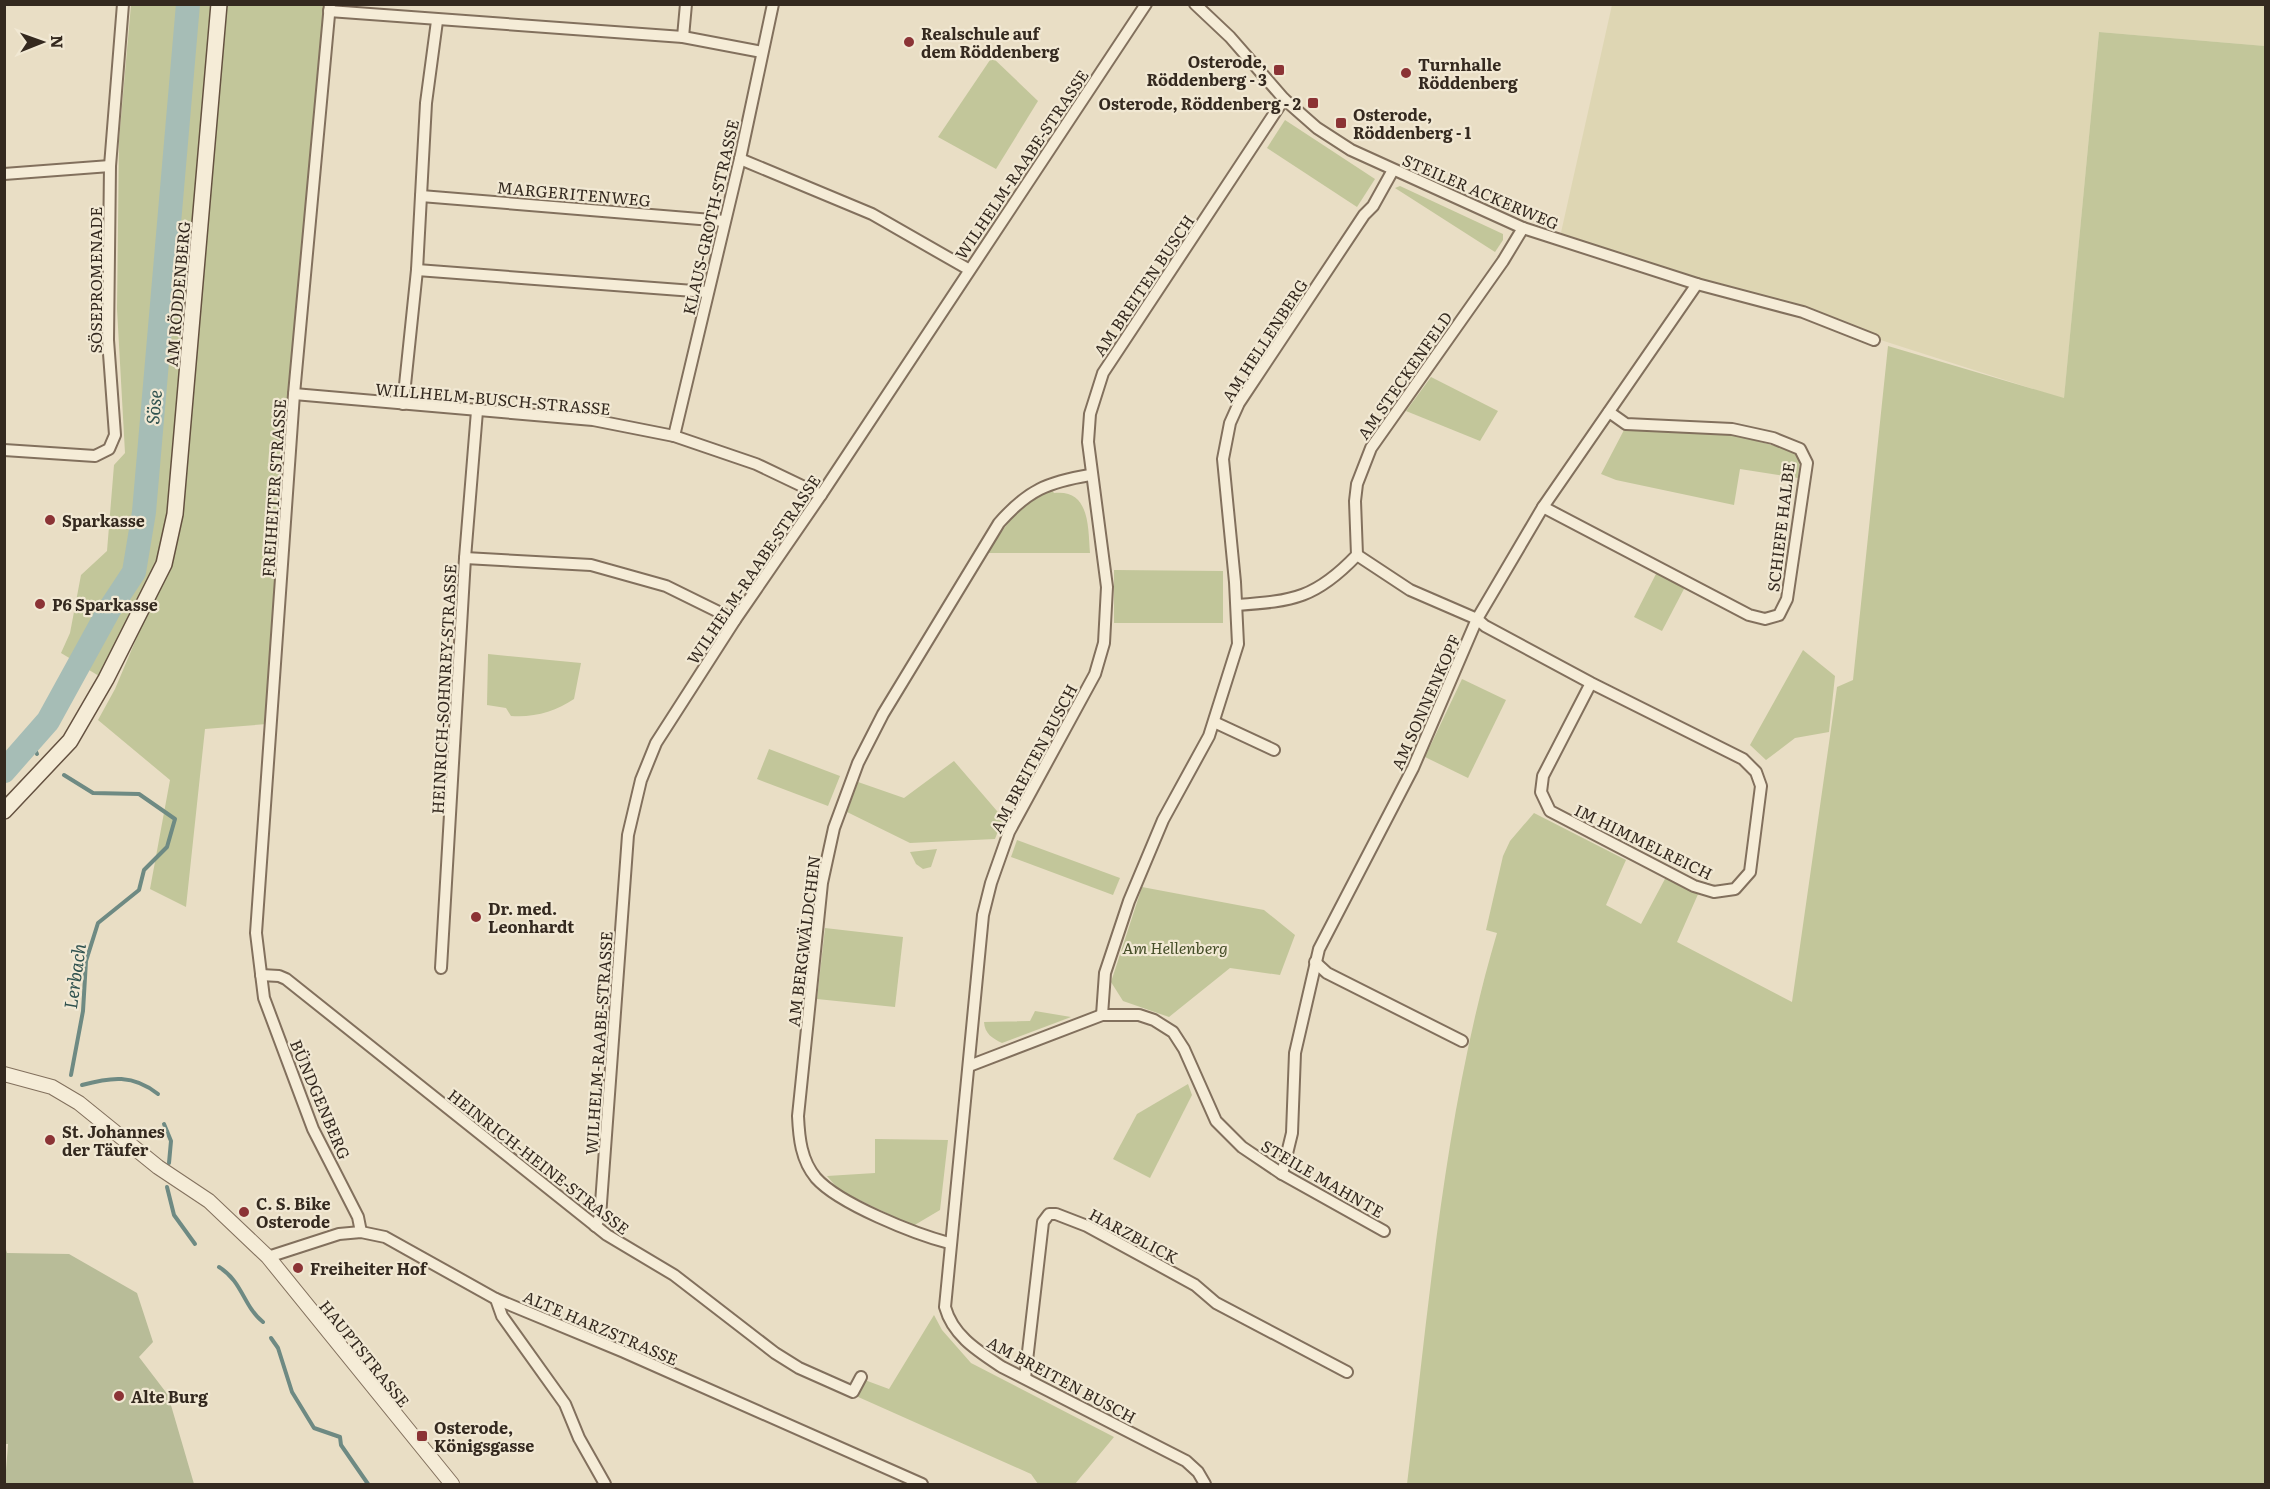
<svg xmlns="http://www.w3.org/2000/svg" width="2270" height="1489" viewBox="0 0 2270 1489" font-family="Literata,serif">
  <style>
    .farmland { fill: #ded6b3 }
    .green { fill: #c2c69a }
    .cemetery { fill: #b8bc98 }
    .lines { fill: none; stroke-linecap: round; stroke-linejoin: round }
    .stream { stroke: #6e8a83; stroke-width: 4 }
    .river { stroke: #a6bdb6; stroke-width: 24 }
    .minor-casing { stroke: #82705d; stroke-width: 14 }
    .tertiary-casing { stroke: #82705d; stroke-width: 16 }
    .secondary-casing { stroke: #645140; stroke-width: 18 }
    .minor { stroke: #f5ecd7; stroke-width: 10 }
    .tertiary { stroke: #f5ecd7; stroke-width: 14 }
    .secondary { stroke: #f5ecd7; stroke-width: 15 }
    .poi-dot { fill: #8b3335; stroke: #f1e8d3; stroke-width: 2 }
    .labels { text-anchor: middle; dominant-baseline: central; stroke-width: 4.5; stroke-linejoin: round; paint-order: stroke }
    .poi-label { font-size: 16px; font-weight: bold; fill: #34291f; stroke: #f1e8d3; text-anchor: start }
    .street-label { font-size: 16px; fill: #34291f; stroke: #f1e8d3 }
    .park-label { font-size: 16px; font-style: italic; fill: #454e28; stroke: #f1e8d3 }
    .water-label { font-size: 18px; font-style: italic; fill: #30524f; stroke: #f1e8d3 }
  </style>
  <rect width="100%" height="100%" fill="#e9dec5"/>
  <path class="farmland" d="M1612,5H2265V46L2099,32L2064,399L1560,237Z"/>
  <g class="green">
    <path d="M131,5H211L168,513L157,561L99,676L61,653L70,633L81,575L107,551L114,465L125,453L117,309L119,140Z"/>
    <path d="M225,5H326L267,724L205,729L186,907L150,889L170,780L98,720L115,689L167,566Z"/>
    <path d="M2099,32L2265,46V1484H1407C1430,1300 1444,1112 1497,933L1486,930L1503,856L1510,841L1534,813L1626,860L1606,905L1641,924L1666,877L1699,892L1677,942L1792,1002L1837,687L1853,680L1888,346L2064,398Z"/>
    <path d="M992,57L1038,101L996,169L938,137Z"/>
    <path d="M1285,120L1375,179L1357,207L1267,148Z"/>
    <path d="M1400,186L1503,234V240L1495,252L1395,188Z"/>
    <path d="M1431,377L1498,411L1480,441L1406,411Z"/>
    <path d="M1624,430L1735,435L1794,451L1800,459L1798,478L1740,469L1734,505L1616,480L1601,474Z"/>
    <path d="M1052,490L1054,493C1090,489 1088,527 1090,553H988C1002,529 1024,498 1052,490Z"/>
    <path d="M1114,570L1223,571V623H1114Z"/>
    <path d="M1657,572L1685,587L1662,631L1634,617Z"/>
    <path d="M1803,650L1835,676L1829,732L1795,738L1766,760L1750,745Z"/>
    <path d="M488,654L581,663L574,699C556,711 534,718 511,716L506,708L487,705Z"/>
    <path d="M1462,679L1506,700L1468,778L1425,757Z"/>
    <path d="M769,749L840,776L828,806L757,779Z"/>
    <path d="M954,761L1003,818L995,839L910,843L847,812L858,782L904,798Z"/>
    <path d="M1017,840L1120,878L1113,895L1011,857Z"/>
    <path d="M937,849L931,867L923,869L916,864L910,852Z"/>
    <path d="M1142,887L1264,910L1295,935L1280,975L1230,968L1169,1017L1123,1001L1111,982Z"/>
    <path d="M825,928L903,937L895,1007L817,999Z"/>
    <path d="M1035,1011L1071,1017L1002,1043C992,1038 985,1034 984,1022L1030,1021Z"/>
    <path d="M1188,1084L1192,1095L1150,1178L1113,1159L1137,1114Z"/>
    <path d="M875,1139L948,1140L940,1210L913,1226L839,1190L827,1176L875,1173Z"/>
    <path d="M934,1315L942,1330L971,1363L1114,1437L1075,1484H1038L1031,1474L856,1396L862,1379L889,1389Z"/>
  </g>
  <path class="cemetery" d="M5,1246L7,1253L69,1254L137,1293L153,1342L139,1357L168,1395L194,1484H5L8,1444H4Z"/>
  <g class="lines">
    <g class="stream">
      <path d="M31,740L37,754"/>
      <path d="M64,775L93,793L139,794L175,819L167,847L144,870L139,890L98,923L86,961L83,1011L71,1075"/>
      <path d="M82,1085C111,1077 133,1074 158,1094"/>
      <path d="M164,1124L171,1141L169,1163"/>
      <path d="M167,1187L174,1215L195,1244"/>
      <path d="M219,1267C243,1282 243,1306 263,1322"/>
      <path d="M271,1338L278,1348L292,1392L314,1428L340,1437L341,1445L368,1484"/>
    </g>
    <path class="river" d="M4,771L48,721L109,610L134,572L144,512L188,4"/>
    <g class="minor-casing">
      <g id="minor">
        <path d="M330,4L294,394L256,933L264,998L313,1129L358,1217L361,1232"/>
        <path d="M1195,4L1230,37L1284,99L1317,128L1351,150L1523,228L1697,284L1803,312L1874,340"/>
        <path d="M329,11L683,37L762,52"/>
        <path d="M683,37L686,4"/>
        <path d="M740,159L872,214L968,269"/>
        <path d="M4,174L110,166"/>
        <path d="M421,196L724,221"/>
        <path d="M417,270L707,292"/>
        <path d="M294,394L593,420L674,436L756,464L821,495"/>
        <path d="M403,404L417,270L426,103L437,21"/>
        <path d="M674,436L740,159L773,4"/>
        <path d="M4,450L95,456L109,449L115,435L108,340L110,166L123,4"/>
        <path d="M1543,507L1749,615L1765,619L1779,615L1787,599L1807,463L1800,449L1773,438L1732,429L1626,424L1609,412"/>
        <path d="M1357,555L1410,590L1477,619L1485,626L1591,683L1743,759L1756,772L1761,786L1750,872L1735,889L1714,892L1694,886L1550,811L1541,792L1543,776L1591,683"/>
        <path d="M465,558L591,565L666,586L735,620"/>
        <path d="M1237,605C1294,601 1316,598 1357,555L1355,501L1357,484L1371,448L1503,261L1523,228"/>
        <path d="M1214,722L1274,750"/>
        <path d="M1315,962L1327,973L1462,1041"/>
        <path d="M441,968L465,558L477,411"/>
        <path d="M261,975L279,976L286,979L607,1235L674,1275L775,1353L799,1368L853,1392L861,1377"/>
        <path d="M1102,1015L1105,973L1129,901L1163,820L1209,736L1238,644L1235,582L1223,459L1230,423L1239,403L1364,215L1373,206L1393,170"/>
        <path d="M969,1066L1102,1015H1139L1154,1020L1173,1032L1184,1049L1216,1121L1242,1147L1282,1174L1384,1231"/>
        <path d="M1282,1174L1292,1133L1295,1053L1319,949L1413,768L1477,619L1543,507L1697,284"/>
        <path d="M595,1226L600,1217L628,835L641,780L656,743L735,620L821,495L1146,4"/>
        <path d="M949,1243C915,1234 839,1204 816,1178C801,1160 799,1138 798,1116L822,883L834,828L858,763L883,714L999,523C1028,490 1048,482 1090,475"/>
        <path d="M268,1257L339,1234L361,1232L385,1237L496,1299L624,1352L922,1484"/>
        <path d="M496,1299L502,1316L565,1404L579,1438L605,1484"/>
        <path d="M1025,1378L1043,1222L1049,1214H1056L1087,1226L1195,1285L1216,1303L1347,1372"/>
        <path d="M1205,1484L1198,1472L1186,1461L1002,1367C978,1351 953,1336 945,1307L983,915L991,883L1009,832L1095,674L1104,643L1107,587L1088,442L1090,414L1103,373L1284,99"/>
      </g>
    </g>
    <g class="tertiary-casing">
      <path id="tertiary" d="M4,1074L52,1087L79,1103L158,1167L209,1201L268,1257L452,1484"/>
    </g>
    <g class="secondary-casing">
      <path id="secondary" d="M4,811L70,741L106,679L164,564L175,514L219,4"/>
    </g>
    <use href="#minor" class="minor"/>
    <use href="#tertiary" class="tertiary"/>
    <use href="#secondary" class="secondary"/>
  </g>
  <g class="poi-dot">
    <circle cx="909" cy="42" r="6"/>
    <rect x="1273" y="64" width="12" height="12" rx="3"/>
    <circle cx="1406" cy="73" r="6"/>
    <rect x="1307" y="97" width="12" height="12" rx="3"/>
    <rect x="1335" y="117" width="12" height="12" rx="3"/>
    <circle cx="50" cy="520" r="6"/>
    <circle cx="40" cy="604" r="6"/>
    <circle cx="476" cy="917" r="6"/>
    <circle cx="50" cy="1140" r="6"/>
    <circle cx="244" cy="1212" r="6"/>
    <circle cx="298" cy="1268" r="6"/>
    <circle cx="119" cy="1396" r="6"/>
    <rect x="416" y="1430" width="12" height="12" rx="3"/>
  </g>
  <g class="labels">
    <g class="poi-label">
      <text x="921" y="33">Realschule auf<tspan x="921" dy="18">dem Röddenberg</tspan></text>
      <text x="1267" y="61" text-anchor="end">Osterode,<tspan x="1267" dy="18">Röddenberg - 3</tspan></text>
      <text x="1418" y="64">Turnhalle<tspan x="1418" dy="18">Röddenberg</tspan></text>
      <text x="1301" y="103" text-anchor="end">Osterode, Röddenberg - 2</text>
      <text x="1353" y="114">Osterode,<tspan x="1353" dy="18">Röddenberg - 1</tspan></text>
      <text x="62" y="520">Sparkasse</text>
      <text x="52" y="604">P6 Sparkasse</text>
      <text x="488" y="908">Dr. med.<tspan x="488" dy="18">Leonhardt</tspan></text>
      <text x="62" y="1131">St. Johannes<tspan x="62" dy="18">der Täufer</tspan></text>
      <text x="256" y="1203">C. S. Bike<tspan x="256" dy="18">Osterode</tspan></text>
      <text x="310" y="1268">Freiheiter Hof</text>
      <text x="131" y="1396">Alte Burg</text>
      <text x="434" y="1427">Osterode,<tspan x="434" dy="18">Königsgasse</tspan></text>
    </g>
    <g class="street-label">
      <text transform="translate(1021 164) rotate(-56)">WILHELM-RAABE-STRASSE</text>
      <text transform="translate(1481 191) rotate(23)">STEILER ACKERWEG</text>
      <text transform="translate(574 193) rotate(5)">MARGERITENWEG</text>
      <text transform="translate(710 217) rotate(-77)">KLAUS-GROTH-STRASSE</text>
      <text transform="translate(95 280) rotate(-90)">SÖSEPROMENADE</text>
      <text transform="translate(1143 285) rotate(-56)">AM BREITEN BUSCH</text>
      <text transform="translate(177 294) rotate(-85)">AM RÖDDENBERG</text>
      <text transform="translate(1264 340) rotate(-57)">AM HELLENBERG</text>
      <text transform="translate(1404 375) rotate(-55)">AM STECKENFELD</text>
      <text transform="translate(493 398) rotate(5)">WILLHELM-BUSCH-STRASSE</text>
      <text transform="translate(273 488) rotate(-86)">FREIHEITER STRASSE</text>
      <text transform="translate(1780 527) rotate(-83)">SCHIEFE HALBE</text>
      <text transform="translate(753 569) rotate(-56)">WILHELM-RAABE-STRASSE</text>
      <text transform="translate(443 689) rotate(-87)">HEINRICH-SOHNREY-STRASSE</text>
      <text transform="translate(1425 702) rotate(-66)">AM SONNENKOPF</text>
      <text transform="translate(1033 758) rotate(-62)">AM BREITEN BUSCH</text>
      <text transform="translate(1644 841) rotate(26)">IM HIMMELREICH</text>
      <text transform="translate(803 941) rotate(-83)">AM BERGWÄLDCHEN</text>
      <text transform="translate(598 1043) rotate(-86)">WILHELM-RAABE-STRASSE</text>
      <text transform="translate(321 1099) rotate(67)">BÜNDGENBERG</text>
      <text transform="translate(539 1161) rotate(38)">HEINRICH-HEINE-STRASSE</text>
      <text transform="translate(1323 1178) rotate(30)">STEILE MAHNTE</text>
      <text transform="translate(1134 1235) rotate(28)">HARZBLICK</text>
      <text transform="translate(601 1327) rotate(23)">ALTE HARZSTRASSE</text>
      <text transform="translate(365 1353) rotate(51)">HAUPTSTRASSE</text>
      <text transform="translate(1062 1379) rotate(28)">AM BREITEN BUSCH</text>
    </g>
    <g class="park-label">
      <text x="1175" y="947">Am Hellenberg</text>
    </g>
    <g class="water-label">
      <text transform="translate(153 407) rotate(-85)">Söse</text>
      <text transform="translate(74 976) rotate(-82)">Lerbach</text>
    </g>
  </g>
  <rect width="2270" height="1489" fill="none" stroke="#34291f" stroke-width="12"/>
  <g transform="translate(42 42) rotate(89)" stroke="#f1e8d3" stroke-width="4.5" paint-order="stroke">
  <path d="M0-4.5L10 22L0 15L-10 22Z" fill="#34291f"/>
  <text y="-9" font-size="16" font-weight="bold" text-anchor="middle" fill="#34291f">N</text>
  </g>
</svg>
